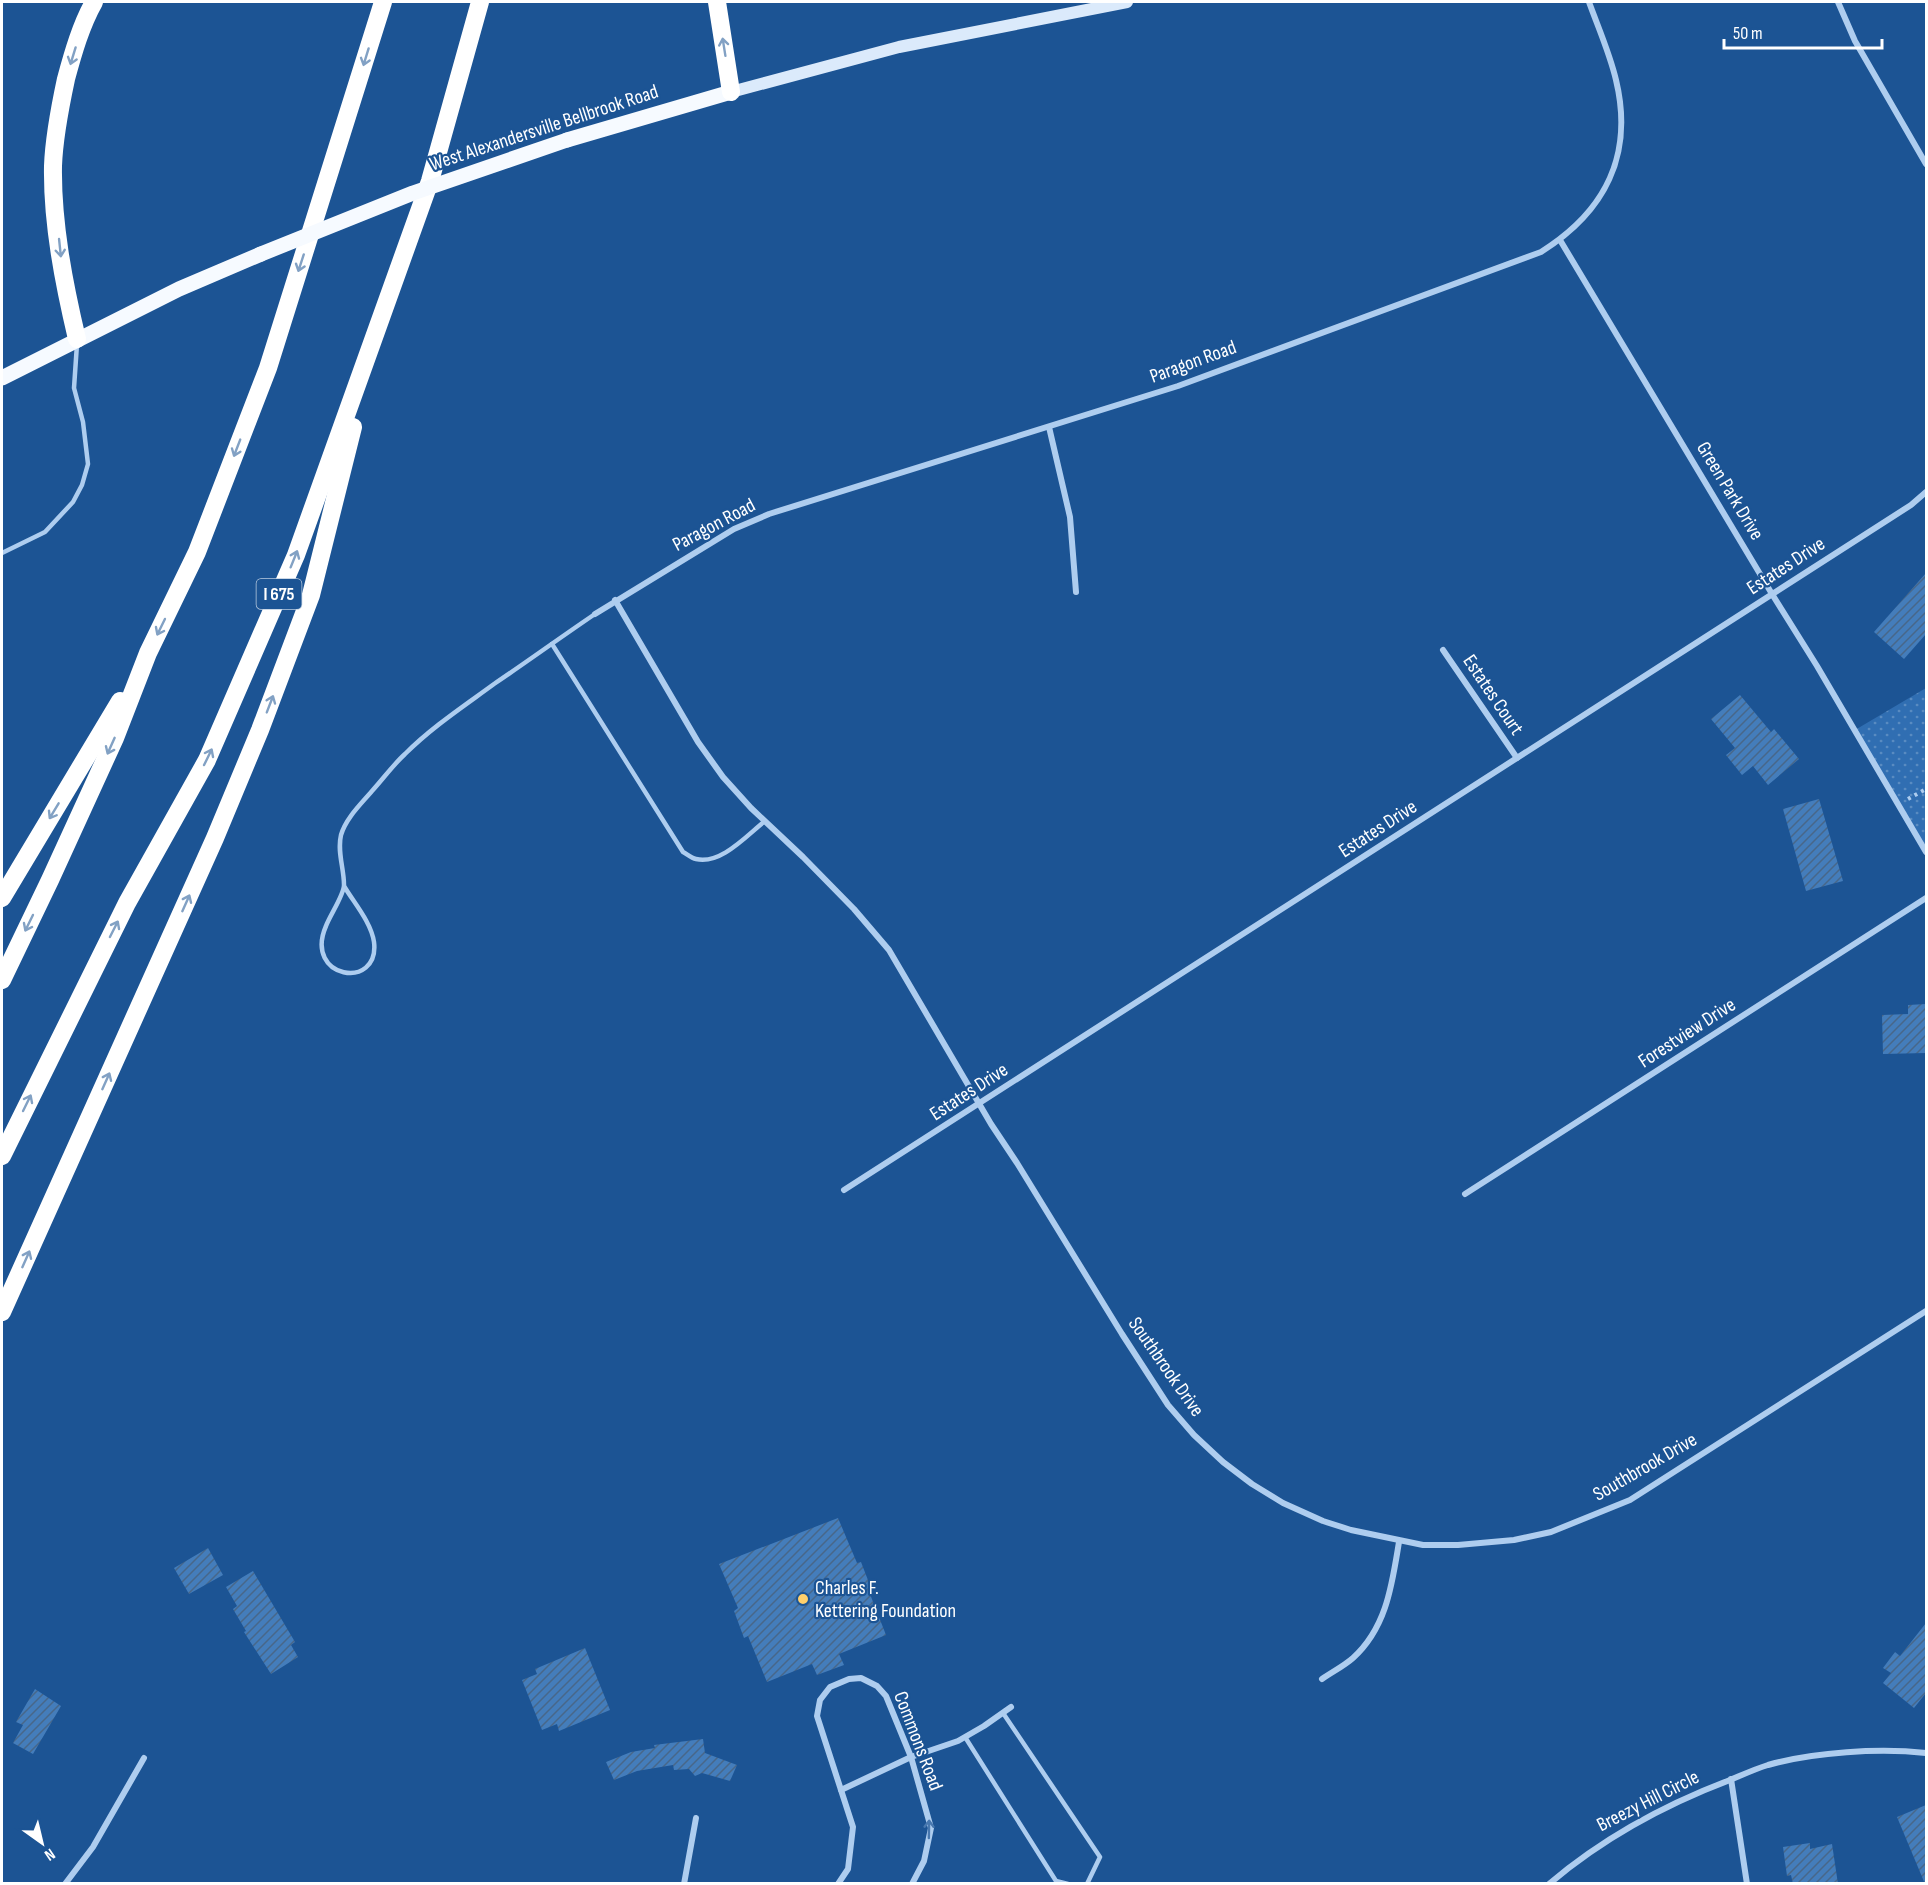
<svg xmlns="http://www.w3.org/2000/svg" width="1928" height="1885" viewBox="0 0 1928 1885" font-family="'Sofia Sans Condensed',sans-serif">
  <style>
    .park { fill: url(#park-dots) }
    .building { fill: url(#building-hatch) }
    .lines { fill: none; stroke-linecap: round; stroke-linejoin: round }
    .path { stroke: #aecdef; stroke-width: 4; stroke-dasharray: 3 4.5; stroke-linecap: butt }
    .lane { stroke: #aecdef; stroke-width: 4.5 }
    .street { stroke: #aecdef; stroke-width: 6 }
    .secondary { stroke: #dbeafb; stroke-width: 12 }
    .primary { stroke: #f6faff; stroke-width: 15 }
    .highway { stroke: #fff; stroke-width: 18 }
    .primary-bridge { stroke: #f6faff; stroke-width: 15 }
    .oneway { stroke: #82a1c4 }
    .oneway2 { stroke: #4878af }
    .poi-dot { fill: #ffd06c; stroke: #1c5494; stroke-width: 2 }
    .labels { text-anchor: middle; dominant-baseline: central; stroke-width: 4.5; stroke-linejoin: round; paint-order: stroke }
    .shield { fill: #1c5494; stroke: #bbccdf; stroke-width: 1.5 }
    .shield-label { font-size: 18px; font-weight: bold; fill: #fff }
    .street-label { font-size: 20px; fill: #fff; stroke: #1c5494 }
    .poi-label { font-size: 20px; fill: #fff; stroke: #1c5494; text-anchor: start }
  </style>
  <defs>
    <pattern id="park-dots" width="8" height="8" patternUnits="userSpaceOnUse" patternTransform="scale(1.5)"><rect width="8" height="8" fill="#306eb2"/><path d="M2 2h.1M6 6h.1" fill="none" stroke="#598bc1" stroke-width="1.8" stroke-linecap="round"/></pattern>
    <pattern id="building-hatch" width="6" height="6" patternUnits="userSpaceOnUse" patternTransform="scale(1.5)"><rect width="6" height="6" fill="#447dbb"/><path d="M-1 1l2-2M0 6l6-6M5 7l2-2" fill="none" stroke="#486789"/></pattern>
  </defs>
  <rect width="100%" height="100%" fill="#1c5494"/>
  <path class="park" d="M1926,688V852L1855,730Z"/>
  <g class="building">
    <path d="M1926,573V634L1904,659L1874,632Z"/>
    <path d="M1740,695L1771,732L1774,729L1799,759L1768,785L1753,766L1742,775L1726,755L1735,748L1711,719Z"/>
    <path d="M1819,799L1843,881L1806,891L1783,809Z"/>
    <path d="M1926,1004V1053L1883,1054L1882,1015L1908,1014V1005Z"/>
    <path d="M838,1518L857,1563L861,1562L871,1588L868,1589L886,1635L839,1654L844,1665L817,1675L812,1664L767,1682L748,1636L744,1638L734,1611L738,1608L719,1564Z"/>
    <path d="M208,1548L223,1575L189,1594L174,1568Z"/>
    <path d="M253,1571L295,1642L291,1645L298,1657L271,1674L244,1632L246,1631L233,1609L237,1606L226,1587Z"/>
    <path d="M1926,1623V1693L1914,1708L1883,1683L1891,1673L1883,1668L1895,1652L1900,1656Z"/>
    <path d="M585,1648L610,1710L559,1731L557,1724L542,1730L522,1680L537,1674L535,1669Z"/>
    <path d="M35,1689L61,1706L33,1754L13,1743L23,1725L16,1722Z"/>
    <path d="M703,1739L705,1753L737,1765L730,1781L702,1773L695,1776L689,1769L674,1770L673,1765L637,1771L614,1780L606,1762L631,1752L655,1748L654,1745Z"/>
    <path d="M1926,1805V1884H1925L1897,1817Z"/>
    <path d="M1810,1843V1849L1832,1844L1838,1884H1793L1791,1875L1787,1876L1783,1847Z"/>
  </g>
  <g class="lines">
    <path class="path" d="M1908,799L1926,789"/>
    <g class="lane">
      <path d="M2,553L45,532L73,502L82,485L88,464L83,422L74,388L77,344"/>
      <path d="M552,644L683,852C687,854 691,858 696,859C721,865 747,835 765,821"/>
      <path d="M344,886C354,903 371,922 374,942C380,991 303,979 326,926C330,915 344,895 344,885C344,868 337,852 341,835C346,818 361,804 372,791C383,779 393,765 405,754C432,727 464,706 494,684C528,661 561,637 595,614"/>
      <path d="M1003,1713L1100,1857L1087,1884"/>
      <path d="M965,1737L1056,1881L1068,1884"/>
    </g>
    <g class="street">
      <path d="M1838,2L1855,41L1926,164"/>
      <path d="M1560,240L1772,594L1817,666L1926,852"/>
      <path d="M1049,427L1070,517L1076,592"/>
      <path d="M615,600L698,742L723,777L751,808L803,857L854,909L889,950L991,1124L1017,1163L1122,1334L1168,1405L1194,1435L1223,1462L1252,1484L1283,1503L1323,1521L1351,1530L1423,1545H1458L1514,1540L1551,1532L1630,1500L1926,1311"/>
      <path d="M595,614L734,529L769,514L1178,386L1541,252C1605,212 1634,155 1616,80C1610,54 1598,27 1589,2"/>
      <path d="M1443,650L1517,758"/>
      <path d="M844,1190L1911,505L1926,492"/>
      <path d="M1465,1194L1926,898"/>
      <path d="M1322,1679C1332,1672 1344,1666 1353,1658C1387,1627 1392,1584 1399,1542"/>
      <path d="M1731,1779L1747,1884"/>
      <path d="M841,1790L911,1757L958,1741L984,1726L1011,1707"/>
      <path d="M65,1884L93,1847L144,1758"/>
      <path d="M684,1884L696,1818"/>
      <path d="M838,1884L848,1869L853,1827L817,1716L820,1700L830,1687L849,1679L861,1678L877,1686L886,1696L911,1757L931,1828L924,1861L912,1884"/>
      <path d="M1549,1884C1603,1838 1664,1805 1730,1780C1742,1775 1755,1769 1768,1765C1814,1752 1879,1748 1926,1753"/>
    </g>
    <path class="secondary" d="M731,92L899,47L1127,2"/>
    <g class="primary">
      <path d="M567,140L731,92"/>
      <path d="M2,378L179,289L261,254"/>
    </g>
    <g class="highway">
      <path d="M717,2L731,92"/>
      <path d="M77,339C64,284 52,223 53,166C54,137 60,107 66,79C73,53 81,25 94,2"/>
      <path d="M2,898L120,701"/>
      <path d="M2,980L50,880L115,738L148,653L197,552L268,368L383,2"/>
      <path d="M2,1156L127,903L207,760L296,555L430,181L480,2"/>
      <path d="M2,1312L215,838L260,730L311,595L353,427"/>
    </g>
    <path class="primary-bridge" d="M261,254L413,193L567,140"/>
  </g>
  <defs><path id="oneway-shaft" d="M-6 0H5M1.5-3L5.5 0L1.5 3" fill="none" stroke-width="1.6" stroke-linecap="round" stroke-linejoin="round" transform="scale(1.5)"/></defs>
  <g class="oneway">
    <use href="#oneway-shaft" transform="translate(724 47) rotate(-99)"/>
    <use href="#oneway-shaft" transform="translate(73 56) rotate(107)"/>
    <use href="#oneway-shaft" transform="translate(366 57) rotate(107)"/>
    <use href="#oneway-shaft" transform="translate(60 248) rotate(84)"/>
    <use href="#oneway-shaft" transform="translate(301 263) rotate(108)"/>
    <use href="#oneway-shaft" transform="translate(237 448) rotate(111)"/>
    <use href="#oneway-shaft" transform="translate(294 559) rotate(-68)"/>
    <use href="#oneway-shaft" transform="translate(161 627) rotate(116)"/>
    <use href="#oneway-shaft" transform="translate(270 704) rotate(-69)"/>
    <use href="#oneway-shaft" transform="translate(111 746) rotate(114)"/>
    <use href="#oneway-shaft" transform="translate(208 757) rotate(-64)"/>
    <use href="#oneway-shaft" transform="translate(54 811) rotate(121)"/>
    <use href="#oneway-shaft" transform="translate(186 903) rotate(-66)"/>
    <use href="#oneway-shaft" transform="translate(29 923) rotate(116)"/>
    <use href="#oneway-shaft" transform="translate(114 929) rotate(-63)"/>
    <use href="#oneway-shaft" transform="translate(106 1081) rotate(-66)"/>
    <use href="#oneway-shaft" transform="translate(27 1103) rotate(-64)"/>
    <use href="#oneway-shaft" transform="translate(26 1259) rotate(-66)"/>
  </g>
  <use class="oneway2" href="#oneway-shaft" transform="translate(929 1829) rotate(-89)"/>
  <circle class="poi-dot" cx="803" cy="1599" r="6"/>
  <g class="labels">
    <rect class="shield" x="256.5" y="579" width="45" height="30" rx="4.5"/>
    <g class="shield-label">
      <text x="279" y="594">I 675</text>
    </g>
    <g class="street-label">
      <text transform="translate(544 128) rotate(-18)">West Alexandersville Bellbrook Road</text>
      <text transform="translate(1193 362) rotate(-20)">Paragon Road</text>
      <text transform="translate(1730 491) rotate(59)">Green Park Drive</text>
      <text transform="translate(714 525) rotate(-28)">Paragon Road</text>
      <text transform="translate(1786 566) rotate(-33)">Estates Drive</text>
      <text transform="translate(1493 695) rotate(56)">Estates Court</text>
      <text transform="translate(1378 829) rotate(-33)">Estates Drive</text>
      <text transform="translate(1687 1033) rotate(-33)">Forestview Drive</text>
      <text transform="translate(969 1092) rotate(-33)">Estates Drive</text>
      <text transform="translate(1166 1367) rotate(55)">Southbrook Drive</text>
      <text transform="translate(1645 1467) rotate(-30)">Southbrook Drive</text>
      <text transform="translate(918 1741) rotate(69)">Commons Road</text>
      <text transform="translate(1648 1801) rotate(-27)">Breezy Hill Circle</text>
    </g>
    <g class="poi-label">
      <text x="815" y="1588">Charles F.<tspan x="815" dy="23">Kettering Foundation</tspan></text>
    </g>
  </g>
  <rect width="1928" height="1885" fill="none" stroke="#ffffff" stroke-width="6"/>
  <g transform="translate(42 1843) rotate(146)" stroke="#1c5494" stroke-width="4.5" paint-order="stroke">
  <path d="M0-4.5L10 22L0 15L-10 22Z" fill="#ffffff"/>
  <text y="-9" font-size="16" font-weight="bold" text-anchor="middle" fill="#ffffff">N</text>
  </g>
  <path d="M1724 39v9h158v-9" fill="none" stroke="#ffffff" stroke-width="3"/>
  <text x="1733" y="39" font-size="18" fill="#ffffff" stroke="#1c5494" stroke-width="4.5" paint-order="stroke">50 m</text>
</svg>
